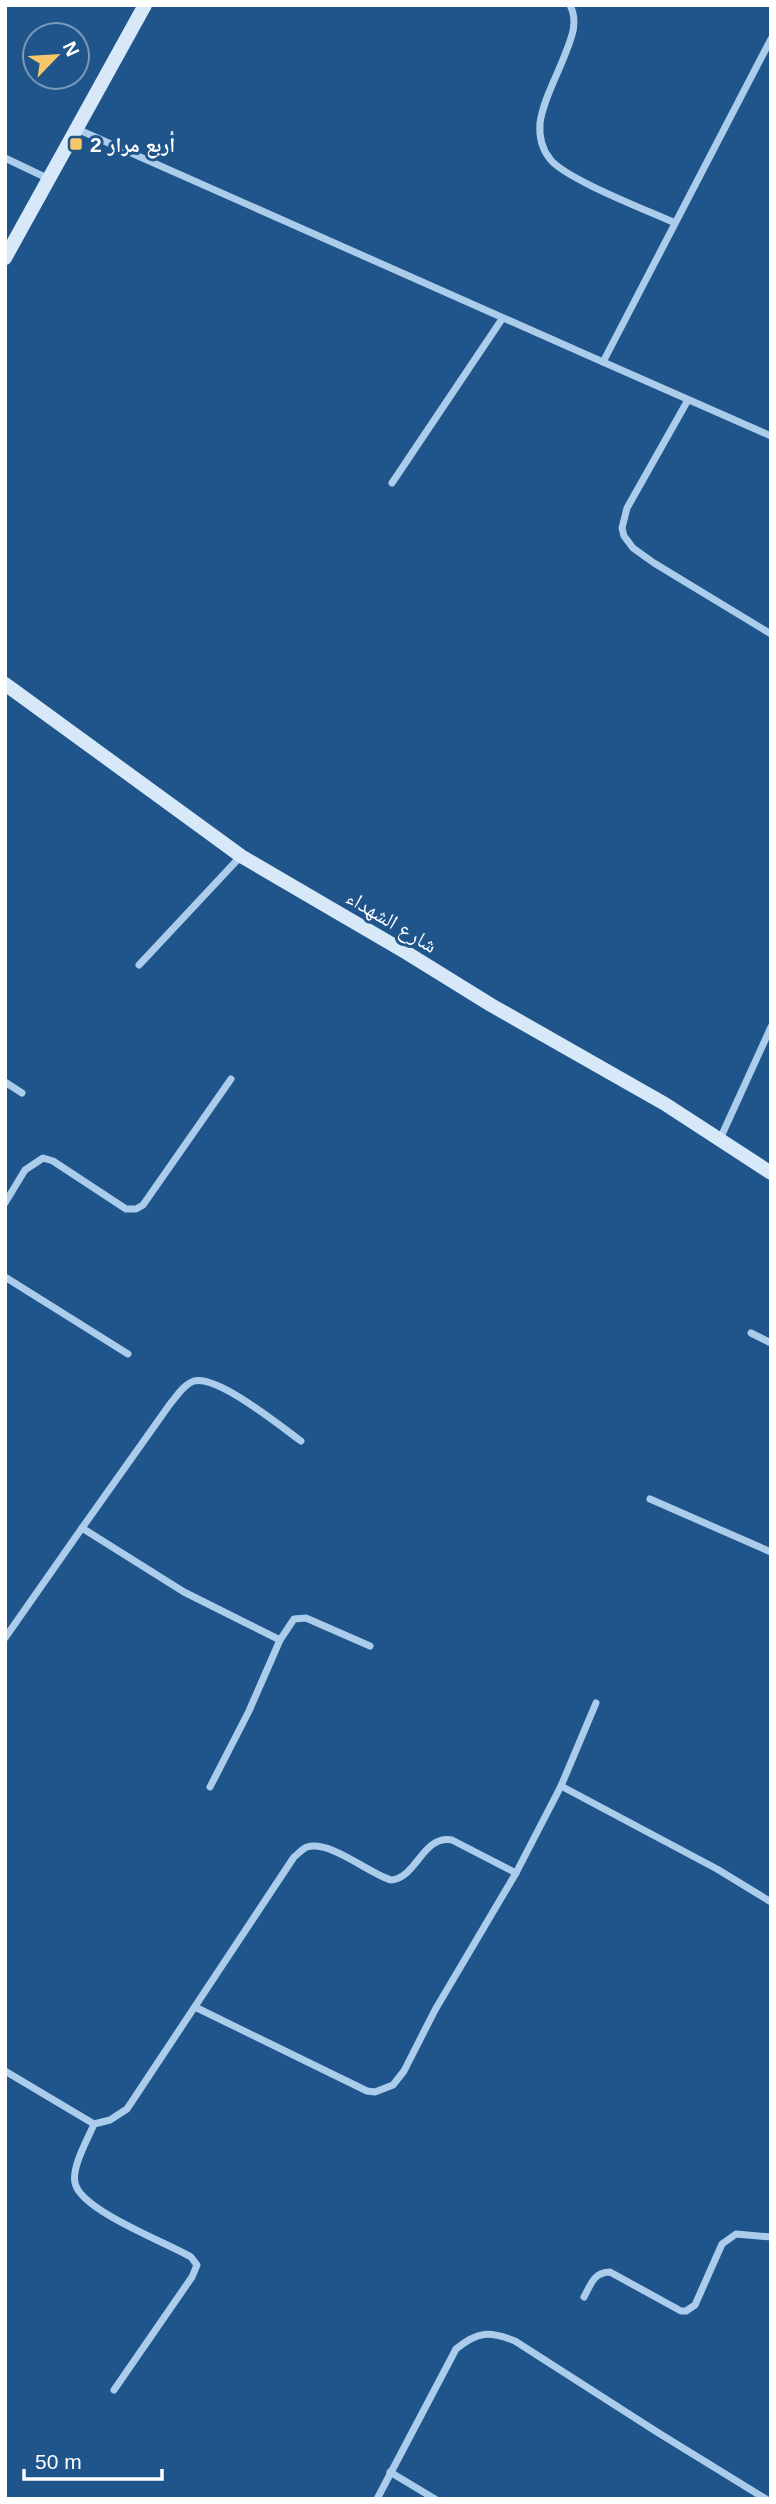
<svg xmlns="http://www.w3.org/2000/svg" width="776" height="2504" viewBox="0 0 776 2504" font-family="Arial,'Noto Naskh Arabic',sans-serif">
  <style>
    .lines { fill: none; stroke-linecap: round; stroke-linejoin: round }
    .street { stroke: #abcceb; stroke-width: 7 }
    .secondary { stroke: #d7e8f9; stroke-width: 14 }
    .poi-dot { fill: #f9c76b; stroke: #1f558a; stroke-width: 2.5 }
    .labels { text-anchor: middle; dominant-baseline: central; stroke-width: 6; stroke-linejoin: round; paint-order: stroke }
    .poi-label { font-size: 21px; font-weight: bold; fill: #fff; stroke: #1f558a; text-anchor: start }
    .street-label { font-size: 21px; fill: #fff; stroke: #1f558a }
  </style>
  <rect width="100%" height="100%" fill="#1f558a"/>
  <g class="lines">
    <g class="street">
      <path d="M570,5C579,23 571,39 564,57C556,78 543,101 540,123C539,136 542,149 550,159C565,179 649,211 675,223"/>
      <path d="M77,129L603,362L771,39"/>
      <path d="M5,158L49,179"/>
      <path d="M603,362L771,436"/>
      <path d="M688,400L627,508L622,528L624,536L633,548L654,563L771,634"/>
      <path d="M392,483L502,319"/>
      <path d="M139,965L241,856"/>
      <path d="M5,1082L22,1093"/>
      <path d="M720,1139L771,1027"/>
      <path d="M5,1203L25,1170L43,1158L53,1161L126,1209H136L143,1205L231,1079"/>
      <path d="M5,1277L128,1354"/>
      <path d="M751,1333L771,1343"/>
      <path d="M650,1499L771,1552"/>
      <path d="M82,1528L170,1404C176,1397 184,1384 194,1381C218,1375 280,1426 301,1441"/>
      <path d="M5,1638L82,1528L184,1592L280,1640L294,1619L306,1618L370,1646"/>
      <path d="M561,1786L717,1869L771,1902"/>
      <path d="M210,1787L249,1711L280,1640"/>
      <path d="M195,2007L367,2091L375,2092L393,2085L404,2071L435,2010L516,1873L561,1786L596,1703"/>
      <path d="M5,2071L94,2124C88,2139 69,2171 76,2186C86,2212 165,2242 191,2257L197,2265L192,2277L114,2390"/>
      <path d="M94,2124L110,2120L127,2109L294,1857C298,1854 302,1849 307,1847C330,1840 368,1873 391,1880C418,1877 422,1835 452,1840L516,1873"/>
      <path d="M584,2297C591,2284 594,2272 610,2272L681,2311H686L695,2305L722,2244L736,2234L771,2237"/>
      <path d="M390,2472L435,2499"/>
      <path d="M377,2499L456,2349C478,2331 490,2331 515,2341L657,2432L766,2499"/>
    </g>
    <g class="secondary">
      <path d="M5,258L145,5"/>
      <path d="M5,684L241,856L407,953L491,1005L665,1104L771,1173"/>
    </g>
  </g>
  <rect class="poi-dot" x="69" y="137" width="14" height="14" rx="3.5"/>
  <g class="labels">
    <g class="poi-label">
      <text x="90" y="144">أربع مرار 2</text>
    </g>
    <g class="street-label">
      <text transform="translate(392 921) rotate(31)">شارع الشهداء</text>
    </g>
  </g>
  <rect width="776" height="2504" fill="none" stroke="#ffffff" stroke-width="14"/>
  <g transform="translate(56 56) rotate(65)"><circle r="33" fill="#1f558a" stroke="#7999b9" stroke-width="2"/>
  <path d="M0-5L12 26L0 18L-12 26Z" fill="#f9c76b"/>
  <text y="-10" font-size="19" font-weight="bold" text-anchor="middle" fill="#ffffff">N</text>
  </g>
  <path d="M24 2469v10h138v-10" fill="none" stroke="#ffffff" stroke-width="3.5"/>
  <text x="35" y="2469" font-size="21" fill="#ffffff" stroke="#1f558a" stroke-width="5" paint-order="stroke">50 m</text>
</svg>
